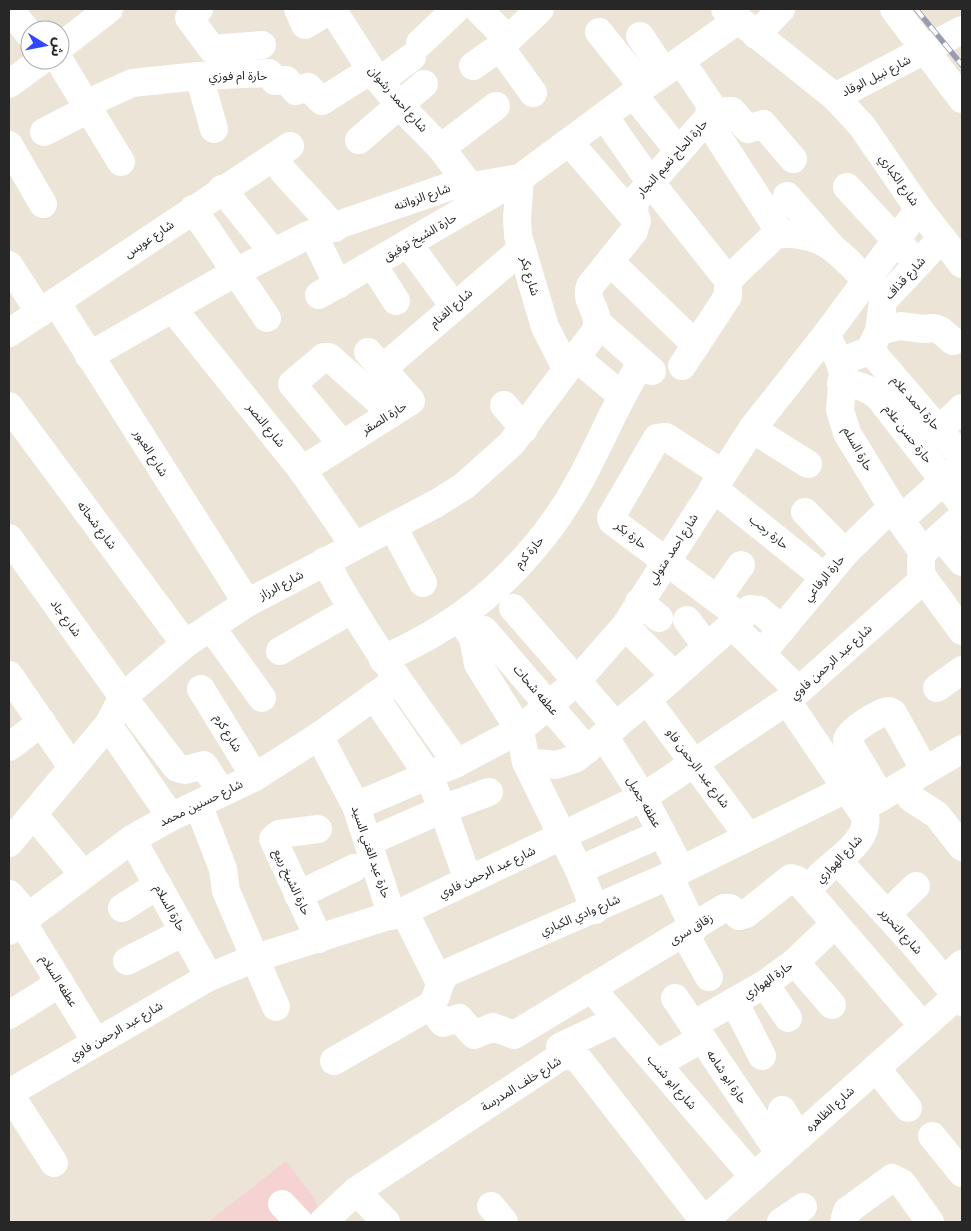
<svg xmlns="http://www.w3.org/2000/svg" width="971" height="1231" viewBox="0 0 971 1231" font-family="Roboto,'Noto Sans Arabic',sans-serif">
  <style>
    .medical { fill: #f4d3d2 }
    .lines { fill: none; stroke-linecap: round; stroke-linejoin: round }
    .minor { stroke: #fff; stroke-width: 28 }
    .rail-casing { stroke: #999bb4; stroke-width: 5.5 }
    .rail { stroke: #fff; stroke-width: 4; stroke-dasharray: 11; stroke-linecap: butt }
    .labels { text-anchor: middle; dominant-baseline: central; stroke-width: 4.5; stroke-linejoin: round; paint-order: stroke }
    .street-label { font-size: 12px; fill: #272727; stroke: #fff }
  </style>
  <rect width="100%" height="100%" fill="#ece4d6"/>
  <path class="medical" d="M286,1161L315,1199L321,1222H208Z"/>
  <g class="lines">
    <g class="minor">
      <path d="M199,9L189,18L212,49L262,45"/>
      <path d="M298,9L305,25L332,9"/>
      <path d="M332,9L371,70L400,106L441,148L469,185"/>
      <path d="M478,9L508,39"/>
      <path d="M725,9L835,97L962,30"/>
      <path d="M894,9L962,99"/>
      <path d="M11,11L30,35"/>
      <path d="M599,32L643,87"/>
      <path d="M756,35L781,9"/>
      <path d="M640,36L664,72"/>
      <path d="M420,43L456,9"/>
      <path d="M60,47L109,9"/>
      <path d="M500,47L533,93"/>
      <path d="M59,60L121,162"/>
      <path d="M473,66L500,47L540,9"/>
      <path d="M199,76L214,129"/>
      <path d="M380,81L412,57"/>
      <path d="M9,84L42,60"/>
      <path d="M633,94L669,139"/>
      <path d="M835,97L862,126L919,209L962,264"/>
      <path d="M86,104L132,83L199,76L269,73L275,81L286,80L296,91L308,87L322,101L371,70"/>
      <path d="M604,116L651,183L728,280V296L682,366"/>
      <path d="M709,117L725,111H732L748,129L763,124L793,159"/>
      <path d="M707,120L781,234"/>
      <path d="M44,132L89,109"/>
      <path d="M359,140L424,84"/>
      <path d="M570,143L637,221"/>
      <path d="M9,145L43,204"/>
      <path d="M441,148L496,106"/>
      <path d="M283,171L335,228"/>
      <path d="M520,178L517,219L518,236L545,327L566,368"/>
      <path d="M847,187L907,252"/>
      <path d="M222,189L273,252"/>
      <path d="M787,196L831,246"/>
      <path d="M193,209L267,318"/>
      <path d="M313,234L338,285"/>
      <path d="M409,245L453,305"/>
      <path d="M610,262L696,345"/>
      <path d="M9,265L40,313"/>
      <path d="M373,265L396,301"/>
      <path d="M728,280L774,236C790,231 818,237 831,247C844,256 855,269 866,280"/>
      <path d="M319,295L508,185"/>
      <path d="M56,302L247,603"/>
      <path d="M173,309L302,470L354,545"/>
      <path d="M599,324L652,371"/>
      <path d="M879,331L900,326L924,329L934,328L940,330L953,341"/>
      <path d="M9,333L290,146"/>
      <path d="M826,335L839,360L843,373L840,410L847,433L900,520L923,552"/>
      <path d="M870,350L962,457"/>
      <path d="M89,356L236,272L306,236L451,186L478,185L520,178L643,87L738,20"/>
      <path d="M575,357L621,395"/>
      <path d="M839,360L851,358L870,350L879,331L883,301L942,238"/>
      <path d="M382,369L522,249"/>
      <path d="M841,383C856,384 866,387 878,396L962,504"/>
      <path d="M504,405L524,429"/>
      <path d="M9,406L185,644"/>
      <path d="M752,429L808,464"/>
      <path d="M939,430L962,408"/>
      <path d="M342,444L292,384L324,357H329L392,413"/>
      <path d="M302,470L411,401L368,352"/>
      <path d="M723,474L666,437L657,438L611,517L612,521L741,617"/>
      <path d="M713,488L824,577"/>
      <path d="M805,512L845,553"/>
      <path d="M900,520L957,469"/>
      <path d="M393,527L423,583"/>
      <path d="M941,536L962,562"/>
      <path d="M9,538L123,697L177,768L185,770L204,765L222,793"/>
      <path d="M923,552L962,517"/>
      <path d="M325,561C363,633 410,697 457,763"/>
      <path d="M921,561V572L924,579L962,631"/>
      <path d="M717,599L741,565"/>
      <path d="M639,602L659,618"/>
      <path d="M513,608L616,726"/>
      <path d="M459,617L473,638L478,664L520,731L526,762L579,870L595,910"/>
      <path d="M687,620L707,647"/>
      <path d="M732,625L798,690"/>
      <path d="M625,626L674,675"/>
      <path d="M211,627L262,698"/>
      <path d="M484,630L587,750"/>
      <path d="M280,651L351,610"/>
      <path d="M761,654L845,553L892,507"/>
      <path d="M383,660C401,650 420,642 437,631C495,597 546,542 578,484C601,443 616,402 642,362"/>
      <path d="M9,675L72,767"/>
      <path d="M937,688L962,670"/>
      <path d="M201,689L255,777"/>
      <path d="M374,696L428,775L443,809L468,880"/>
      <path d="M647,700L748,836"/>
      <path d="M787,701L865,816C871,847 819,867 808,892L923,1026"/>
      <path d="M108,725L171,817"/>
      <path d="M319,736L356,806L392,916"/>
      <path d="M604,736L643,797L681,870"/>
      <path d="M9,747L42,722"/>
      <path d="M526,762L556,765L575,759L647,700L750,609L759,610L782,629"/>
      <path d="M902,785L911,798L937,815L962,847"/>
      <path d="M881,797L847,740C848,731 881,711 889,711L893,713L925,771"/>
      <path d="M198,804L223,869L226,891L276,1007"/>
      <path d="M356,806L457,763L519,730L576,682L625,626L752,429L826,335L919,209"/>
      <path d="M866,806L962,749"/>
      <path d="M33,814L83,874"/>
      <path d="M318,829L279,834L273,839L319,939"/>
      <path d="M132,839L209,977"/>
      <path d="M368,842L443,809L489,792"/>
      <path d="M9,843L108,725L123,697L185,644L247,603L437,503L464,486L511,444L595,332C603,312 584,304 590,286L634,231C639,219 630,210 637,198L709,117L710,104L681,61"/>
      <path d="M838,861L913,943L962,1002"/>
      <path d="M579,870L662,833"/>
      <path d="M669,876L694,928"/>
      <path d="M9,894L28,915"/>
      <path d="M298,895L354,868"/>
      <path d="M122,908L158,885"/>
      <path d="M404,911L439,981"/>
      <path d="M887,914L916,886"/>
      <path d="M21,920L96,1042"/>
      <path d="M9,931L132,839L171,817L255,777L319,736L397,680"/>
      <path d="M684,933L709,977"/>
      <path d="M127,961L184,932"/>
      <path d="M795,962L832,1005"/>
      <path d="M944,981L962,964"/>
      <path d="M765,984L788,1018"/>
      <path d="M591,988L754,1177"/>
      <path d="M675,998L780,1154"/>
      <path d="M735,1003L762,1056"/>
      <path d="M430,1006L443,1023L459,1018L474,1035L493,1027L514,1035L724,908H730L739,916L746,914L791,878L797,880L808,892"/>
      <path d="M9,1015L60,983"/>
      <path d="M693,1025L765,984L795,962L835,924"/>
      <path d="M560,1057V1047L617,1020"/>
      <path d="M334,1061L430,1006C441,995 436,980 449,972L669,876L846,789"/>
      <path d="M657,1064L701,1039"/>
      <path d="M876,1068L908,1108"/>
      <path d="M9,1093L209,977L256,958L404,911L643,797L787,701L924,579"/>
      <path d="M9,1093L54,1163"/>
      <path d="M782,1110L799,1137"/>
      <path d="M932,1136L962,1173"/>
      <path d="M356,1191L386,1222"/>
      <path d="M282,1204L299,1222"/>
      <path d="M491,1206L504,1222"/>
      <path d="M323,1222L356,1191L554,1061C564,1054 571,1054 580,1061L704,1221"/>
      <path d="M703,1222L957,996"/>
      <path d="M781,1222L803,1207"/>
      <path d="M844,1222L847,1211L892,1178L902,1183L930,1222"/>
    </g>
    <g class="rail-casing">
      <path id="rail" d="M916,9L962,65"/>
    </g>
    <use href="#rail" class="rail"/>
  </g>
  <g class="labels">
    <g class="street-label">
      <text x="238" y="76">حارة ام فوزي</text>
      <text transform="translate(876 76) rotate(-27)">شارع نبيل الوقاد</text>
      <text transform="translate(398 99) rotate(49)">شارع احمد رشوان</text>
      <text transform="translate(672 158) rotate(-48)">حارة الحاج نعيم النجار</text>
      <text transform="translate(899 180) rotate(55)">شارع الكباري</text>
      <text transform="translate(422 197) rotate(-19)">شارع الزواتنه</text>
      <text transform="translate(420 237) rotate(-30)">حارة الشيخ توفيق</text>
      <text transform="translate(149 239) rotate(-34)">شارع عويس</text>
      <text transform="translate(530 276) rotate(74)">شارع بكر</text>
      <text transform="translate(905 278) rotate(-47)">شارع قذاف</text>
      <text transform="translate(451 308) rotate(-41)">شارع الغنام</text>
      <text transform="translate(916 403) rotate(49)">حارة احمد علام</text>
      <text transform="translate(384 418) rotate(-32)">حارة الصقر</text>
      <text transform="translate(266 425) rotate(51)">شارع النصر</text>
      <text transform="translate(908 434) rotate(52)">حارة حسن علام</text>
      <text transform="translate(858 449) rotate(61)">حارة السلم</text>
      <text transform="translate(151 453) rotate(58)">شارع العبور</text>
      <text transform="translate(97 525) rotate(53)">شارع شحاته</text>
      <text transform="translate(769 532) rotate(39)">حارة رجب</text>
      <text transform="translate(631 535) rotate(39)">حارة بكر</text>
      <text transform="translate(673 549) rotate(-57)">شارع احمد متولي</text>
      <text transform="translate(529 552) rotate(-49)">حارة كرم</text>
      <text transform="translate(824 578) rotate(-50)">حارة الرفاعي</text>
      <text transform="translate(281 585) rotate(-28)">شارع الرزاز</text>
      <text transform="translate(66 618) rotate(54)">شارع جاد</text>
      <text transform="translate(831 662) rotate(-42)">شارع عبد الرحمن فاوي</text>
      <text transform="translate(536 690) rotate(49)">عطفه شحات</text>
      <text transform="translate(228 733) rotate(59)">شارع كرم</text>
      <text transform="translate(698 768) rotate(53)">شارع عبد الرحمن فاو</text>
      <text transform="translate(644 802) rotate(60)">عطفه جميل</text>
      <text transform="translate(201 803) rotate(-26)">شارع حسنين محمد</text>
      <text transform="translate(371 852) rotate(71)">حارة عبد الغني السيد</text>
      <text transform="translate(839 859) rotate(-46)">شارع الهواري</text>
      <text transform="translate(487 872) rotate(-25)">شارع عبد الرحمن فاوي</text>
      <text transform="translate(292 882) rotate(65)">حارة الشيخ ربيع</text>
      <text transform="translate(170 908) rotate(61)">حارة السلام</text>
      <text transform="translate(580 915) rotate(-23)">شارع وادي الكباري</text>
      <text transform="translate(691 929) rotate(-31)">زقاق سرى</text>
      <text transform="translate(901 931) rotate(48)">شارع التحرير</text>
      <text transform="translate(768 980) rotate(-34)">حارة الهواري</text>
      <text transform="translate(59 981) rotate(58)">عطفه السلام</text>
      <text transform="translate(116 1031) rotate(-30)">شارع عبد الرحمن فاوي</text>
      <text transform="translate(727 1077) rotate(56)">حارة ابو شامه</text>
      <text transform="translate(672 1082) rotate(49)">شارع ابو شنب</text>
      <text transform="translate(521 1084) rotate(-32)">شارع خلف المدرسة</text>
      <text transform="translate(830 1109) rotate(-42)">شارع الظاهره</text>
    </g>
  </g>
  <rect width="971" height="1231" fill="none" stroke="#272727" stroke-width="20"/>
  <g transform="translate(45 45) rotate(100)"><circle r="24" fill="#ffffff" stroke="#a9a9a9"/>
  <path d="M0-4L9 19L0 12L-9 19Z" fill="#3047ff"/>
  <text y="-8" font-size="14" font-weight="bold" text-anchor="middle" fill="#272727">ش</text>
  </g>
</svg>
